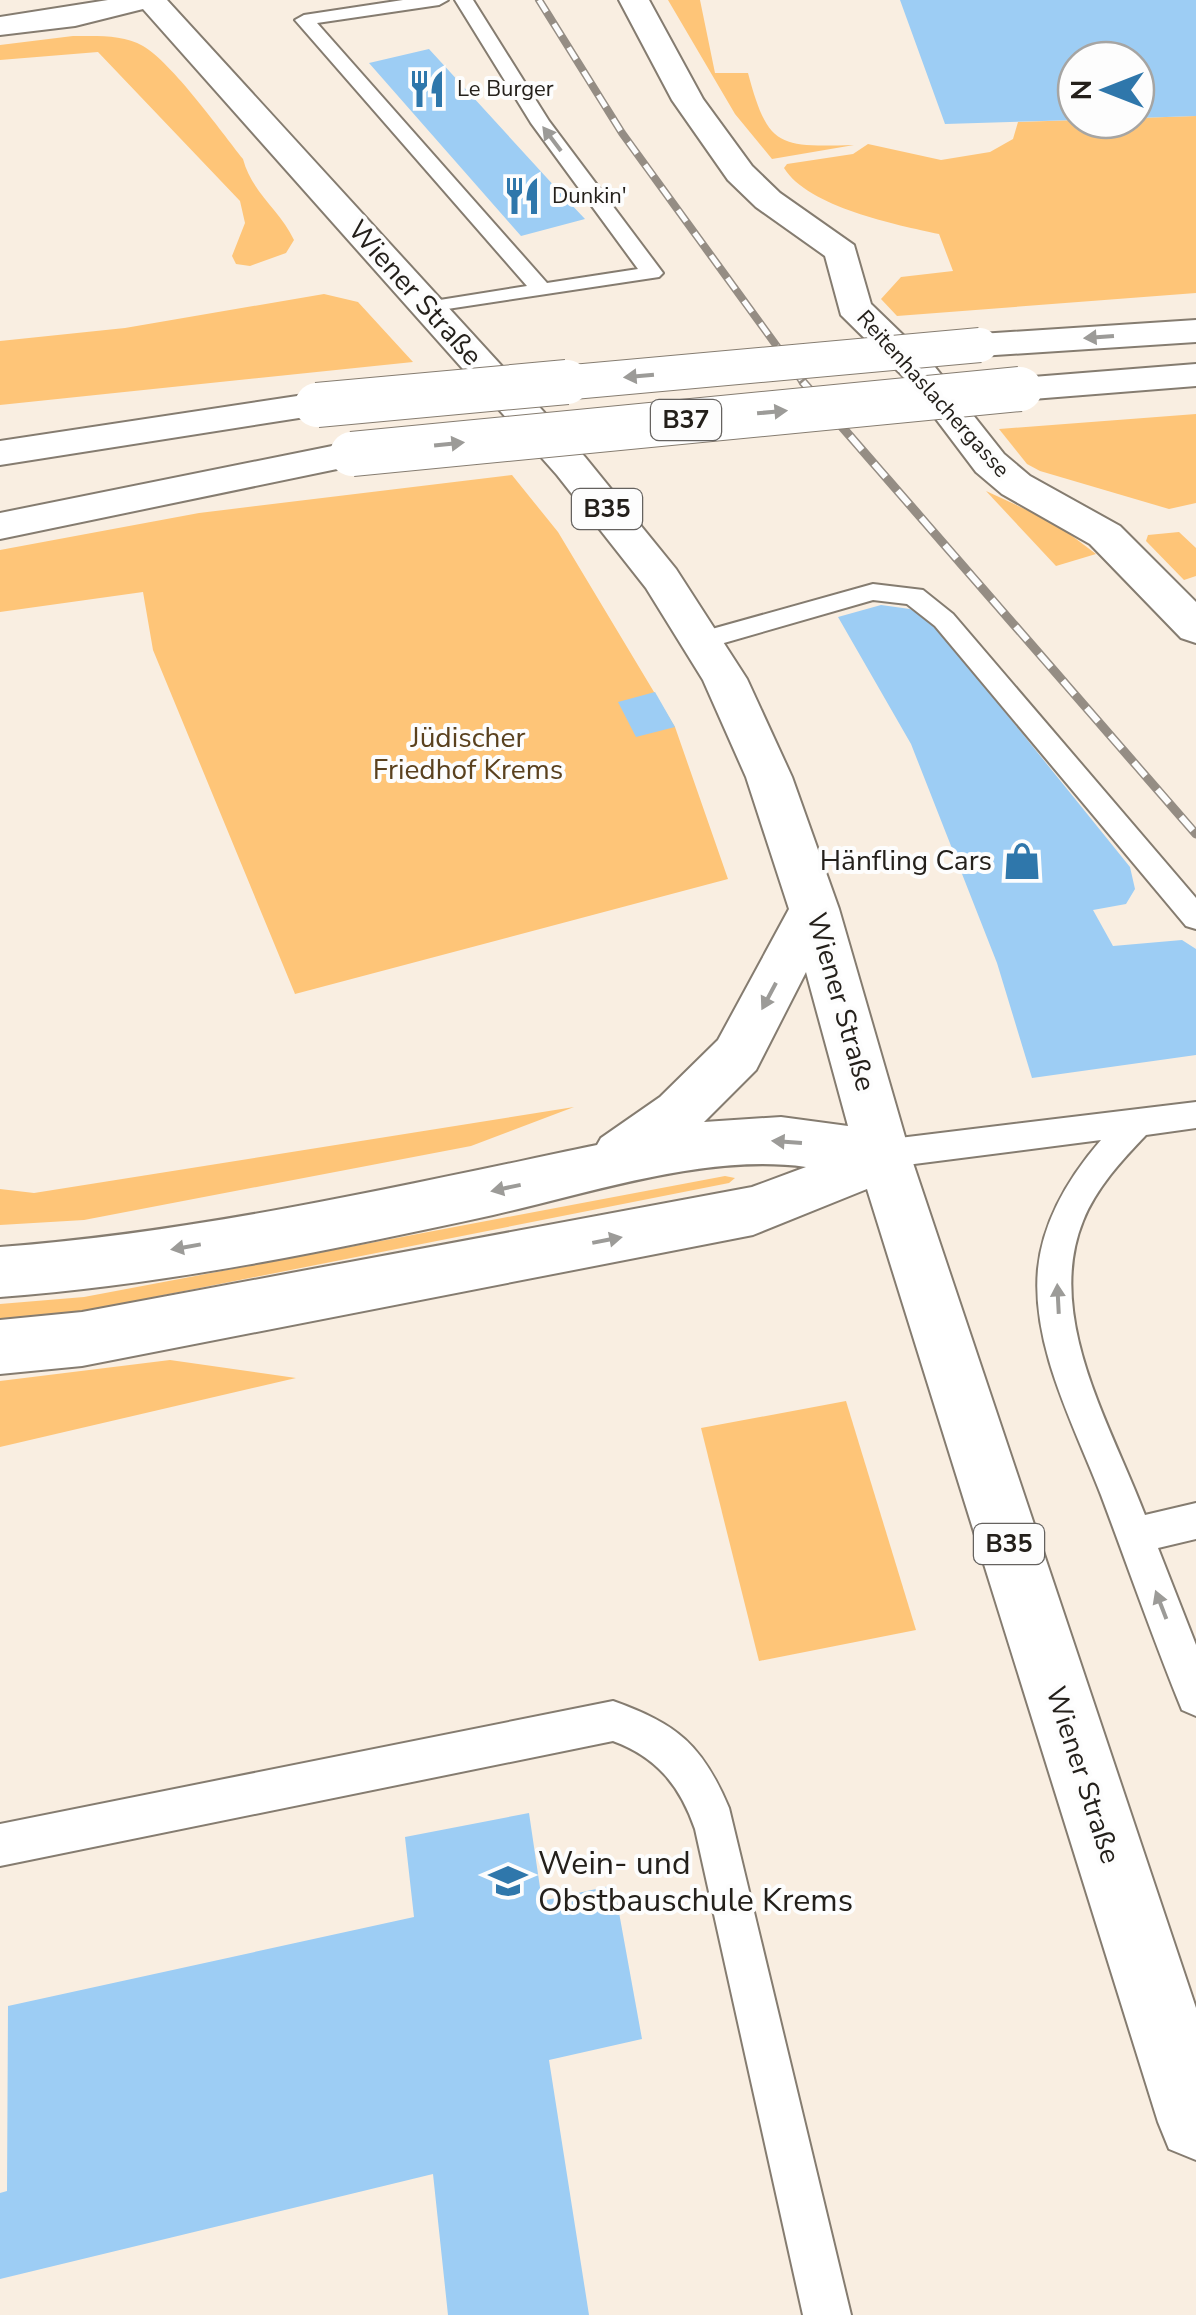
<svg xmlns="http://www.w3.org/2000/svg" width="1196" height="2315" viewBox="0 0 1196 2315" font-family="'Nunito Sans',sans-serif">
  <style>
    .green { fill: #fec578 }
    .building { fill: #9dcdf4 }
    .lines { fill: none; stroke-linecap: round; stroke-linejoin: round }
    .lane-casing { stroke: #857c70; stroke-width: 4 }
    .street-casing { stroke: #857c70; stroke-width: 4 }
    .primary-casing { stroke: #857c70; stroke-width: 4 }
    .lane { fill: #fff; fill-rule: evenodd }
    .street { fill: #fff; fill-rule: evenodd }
    .primary { fill: #fff; fill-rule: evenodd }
    .rail-far1-casing { stroke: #958d84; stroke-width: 8 }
    .rail-casing { stroke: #958d84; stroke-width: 9 }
    .rail-far1 { stroke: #fdfdfd; stroke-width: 5; stroke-dasharray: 14; stroke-linecap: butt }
    .rail { stroke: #fdfdfd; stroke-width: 6; stroke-dasharray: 18; stroke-linecap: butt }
    .primary-bridge-far1-casing { stroke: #857c70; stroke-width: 36; stroke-linecap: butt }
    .primary-bridge-casing { stroke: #857c70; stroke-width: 46; stroke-linecap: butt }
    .primary-bridge-far1 { stroke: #fff; stroke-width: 34 }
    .primary-bridge { stroke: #fff; stroke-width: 44 }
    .oneway { fill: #9c9b98 }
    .labels { text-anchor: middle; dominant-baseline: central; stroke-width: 8; stroke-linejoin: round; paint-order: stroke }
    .far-poi-label { font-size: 22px; fill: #24201b; stroke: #fdfdfd; text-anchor: start }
    .far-street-label { font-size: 22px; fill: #24201b; stroke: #fdfdfd }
    .shield { fill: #fdfdfd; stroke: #65625f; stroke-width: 2.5 }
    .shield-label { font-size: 25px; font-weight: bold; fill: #24201b }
    .street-label { font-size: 28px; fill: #24201b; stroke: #fdfdfd }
    .park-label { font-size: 28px; fill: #5a411e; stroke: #fdfdfd }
    .poi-label { font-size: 28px; fill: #24201b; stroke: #fdfdfd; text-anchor: end }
    .near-poi-label { font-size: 32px; fill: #24201b; stroke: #fdfdfd; text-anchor: start }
  </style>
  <rect width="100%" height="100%" fill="#f9eee1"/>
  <g class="green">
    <path d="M668,0H700L715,73H748C768,148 779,147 854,145L772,159L735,114Z"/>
    <path d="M73,36C95,36 123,34 143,46C172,63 221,131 243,159C252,193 280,210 294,240L286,253L250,266L236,264L232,256L245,223L240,201L98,52L0,60V45Z"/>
    <path d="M1196,116V293L897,316L881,299L901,277L953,271L939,234C897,225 808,207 784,168L787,164L853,154L868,144L941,160L990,152L1013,139L1018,122Z"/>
    <path d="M324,294L358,302L413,362L0,405V341L125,328Z"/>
    <path d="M1196,414V503L1169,509L1040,471L1027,464L999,429Z"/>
    <path d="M512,475L558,532L675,727L728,879L295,994L153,650L143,592L0,612V550L199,513Z"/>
    <path d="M986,491L1055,523L1096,554L1056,566Z"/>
    <path d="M1179,532L1196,548V576L1184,580L1146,541L1148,535Z"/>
    <path d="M574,1107L471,1146L84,1220L0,1225V1189L34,1193Z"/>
    <path d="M725,1176L735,1178L729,1183L84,1311L0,1319V1304L84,1297Z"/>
    <path d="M170,1360L296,1378L0,1447V1381Z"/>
    <path d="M846,1401L916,1630L759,1661L701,1428Z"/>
  </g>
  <g class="building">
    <path d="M900,0H1196V116L1136,118V60H1076V120L945,124Z"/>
    <path d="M429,49L568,201L585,219L521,236L369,63Z"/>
    <path d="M881,605L910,609L933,623L1130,867L1135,889L1126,904L1093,910L1113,946L1182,940L1196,949V1055L1032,1078L997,963L911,744L838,617Z"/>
    <path d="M655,692L675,727L636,737L618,702Z"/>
    <path d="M529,1813L542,1901L614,1885L642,2039L549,2060L589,2315H448L433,2174L0,2279V2193L7,2191L8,2006L414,1917L405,1837Z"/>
  </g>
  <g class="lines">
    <g class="lane-casing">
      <g id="lane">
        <path d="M403,0H448L439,5L317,23L547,283L638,269L531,123L455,0H473L549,121L663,273L659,277L421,313V303L527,286L295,20L304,15Z"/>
        <path d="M873,584L923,590L953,614L1196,898V929L1186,926L935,626L907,604L873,600L703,649L690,640L694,634Z"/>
        <path d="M1196,1102V1128L1146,1135C1122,1160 1096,1188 1083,1221C1044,1317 1112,1427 1145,1515L1196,1503V1539L1158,1548L1196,1645V1716L1182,1710C1153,1639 1128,1567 1101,1495C1074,1425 1031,1346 1038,1269C1043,1220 1069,1177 1101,1140L883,1168L872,1164L867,1154L872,1144L883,1140Z"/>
        <path d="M613,1701C677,1724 702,1744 729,1808L851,2315H803L695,1829C680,1786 657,1757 613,1741L0,1866V1824Z"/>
      </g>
    </g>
    <g class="street-casing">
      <path id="street" d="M619,0H649L703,99L752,166L780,193L854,245L871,304L931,362L1004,454L1030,476L1120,526L1196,602V643L1181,638L1090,544L1002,494L976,472L905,378L841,315L825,256L756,207L728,180L672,100Z"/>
    </g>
    <g class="primary-casing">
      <g id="primary">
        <path d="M108,0H167L585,457L676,569L747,679L792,777L839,909L910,1154L1196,2008V2160L1169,2149L1158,2122L867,1189L753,1235L82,1366L0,1374V1320L82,1312L752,1187L806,1167C707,1153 591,1193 493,1215C332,1250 165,1285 0,1297V1247C200,1232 400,1186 597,1145L601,1138L660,1097L718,1040L789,909L746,777L703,680L646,588L557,475L143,9L75,26L0,35V17ZM806,972L848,1126L781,1117L704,1122L756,1070Z"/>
        <path d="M1196,320V342L980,356L967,353L961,345L967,337L980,334Z"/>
        <path d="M1196,364V386L1020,400L1006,397L1001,389L1006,381L1020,378Z"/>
        <path d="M317,393L331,397L336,405L331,413L0,465V441Z"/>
        <path d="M352,442L366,445L372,454L366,463L0,539V513Z"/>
      </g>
    </g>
    <use href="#lane" class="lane"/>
    <use href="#street" class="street"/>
    <use href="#primary" class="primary"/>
    <g class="rail-far1-casing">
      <path id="rail-far1" d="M539,0L622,133L805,385"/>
    </g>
    <g class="rail-casing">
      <path id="rail" d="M803,382L1196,834"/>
    </g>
    <use href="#rail-far1" class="rail-far1"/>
    <use href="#rail" class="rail"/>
    <g class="primary-bridge-far1-casing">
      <path id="primary-bridge-far1" d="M540,385L980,345"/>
    </g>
    <g class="primary-bridge-casing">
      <g id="primary-bridge">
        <path d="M317,405L567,382"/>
        <path d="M352,454L1020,389"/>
      </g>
    </g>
    <use href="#primary-bridge-far1" class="primary-bridge-far1"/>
    <use href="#primary-bridge" class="primary-bridge"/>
  </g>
  <defs><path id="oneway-solid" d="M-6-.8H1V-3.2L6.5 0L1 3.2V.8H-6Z" transform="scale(2.5)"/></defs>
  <g class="oneway">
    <use href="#oneway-solid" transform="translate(552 139) rotate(-127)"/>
    <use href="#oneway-solid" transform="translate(1099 337) rotate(176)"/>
    <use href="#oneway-solid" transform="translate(639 376) rotate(175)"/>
    <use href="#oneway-solid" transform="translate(772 412) rotate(-5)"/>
    <use href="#oneway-solid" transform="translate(449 444) rotate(-6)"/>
    <use href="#oneway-solid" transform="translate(769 996) rotate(118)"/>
    <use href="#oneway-solid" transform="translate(787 1142) rotate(-176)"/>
    <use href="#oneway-solid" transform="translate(506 1188) rotate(168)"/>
    <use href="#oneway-solid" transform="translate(607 1240) rotate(-11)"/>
    <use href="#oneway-solid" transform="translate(186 1247) rotate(170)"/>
    <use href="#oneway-solid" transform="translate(1058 1299) rotate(-93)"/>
    <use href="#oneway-solid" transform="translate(1161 1605) rotate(-111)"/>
  </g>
  <defs>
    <g id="restaurant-bare" transform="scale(3)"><path d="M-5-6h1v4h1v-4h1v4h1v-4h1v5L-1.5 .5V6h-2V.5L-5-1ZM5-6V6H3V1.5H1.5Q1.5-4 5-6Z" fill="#2f77ab" stroke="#fdfdfd" stroke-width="2.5" paint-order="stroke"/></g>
    <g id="shop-bare" transform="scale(3)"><path d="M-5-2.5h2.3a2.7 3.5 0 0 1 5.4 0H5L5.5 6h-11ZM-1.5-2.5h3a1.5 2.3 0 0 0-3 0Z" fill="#2f77ab" stroke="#fdfdfd" stroke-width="2.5" paint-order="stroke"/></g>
    <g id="school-bare" transform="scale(3)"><path d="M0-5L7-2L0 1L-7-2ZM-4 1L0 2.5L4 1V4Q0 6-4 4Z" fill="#2f77ab" stroke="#fdfdfd" stroke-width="2.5" paint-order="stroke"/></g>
  </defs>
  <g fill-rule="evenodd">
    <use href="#restaurant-bare" x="427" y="89"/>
    <use href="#restaurant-bare" x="522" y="196"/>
    <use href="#shop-bare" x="1022" y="861"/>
    <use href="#school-bare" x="508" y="1881"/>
  </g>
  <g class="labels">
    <g class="far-poi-label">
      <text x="457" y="89">Le Burger</text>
      <text x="552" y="196">Dunkin'</text>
    </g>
    <g class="far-street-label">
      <text transform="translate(933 394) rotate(48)">Reitenhaslachergasse</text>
    </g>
    <g class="shield">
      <rect x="651" y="400" width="70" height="40" rx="8"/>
      <rect x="572" y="489" width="70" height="40" rx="8"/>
      <rect x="974" y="1524" width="70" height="40" rx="8"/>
    </g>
    <g class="shield-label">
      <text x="686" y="420">B37</text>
      <text x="607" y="509">B35</text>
      <text x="1009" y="1544">B35</text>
    </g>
    <g class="street-label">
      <text transform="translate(415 293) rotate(48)">Wiener Straße</text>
      <text transform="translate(841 1002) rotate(74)">Wiener Straße</text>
      <text transform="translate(1083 1775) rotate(72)">Wiener Straße</text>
    </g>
    <g class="park-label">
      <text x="468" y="738">Jüdischer<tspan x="468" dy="32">Friedhof Krems</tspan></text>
    </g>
    <g class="poi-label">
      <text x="992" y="861">Hänfling Cars</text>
    </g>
    <g class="near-poi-label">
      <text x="538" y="1863">Wein- und<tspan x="538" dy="37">Obstbauschule Krems</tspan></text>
    </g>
  </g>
  <g transform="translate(1106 90) rotate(270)"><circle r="48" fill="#fdfdfd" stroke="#a6a5a3" stroke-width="2.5"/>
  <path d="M0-8L18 38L0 25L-18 38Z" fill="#2f77ab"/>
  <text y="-15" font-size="28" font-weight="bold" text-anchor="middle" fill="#24201b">N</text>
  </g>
</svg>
